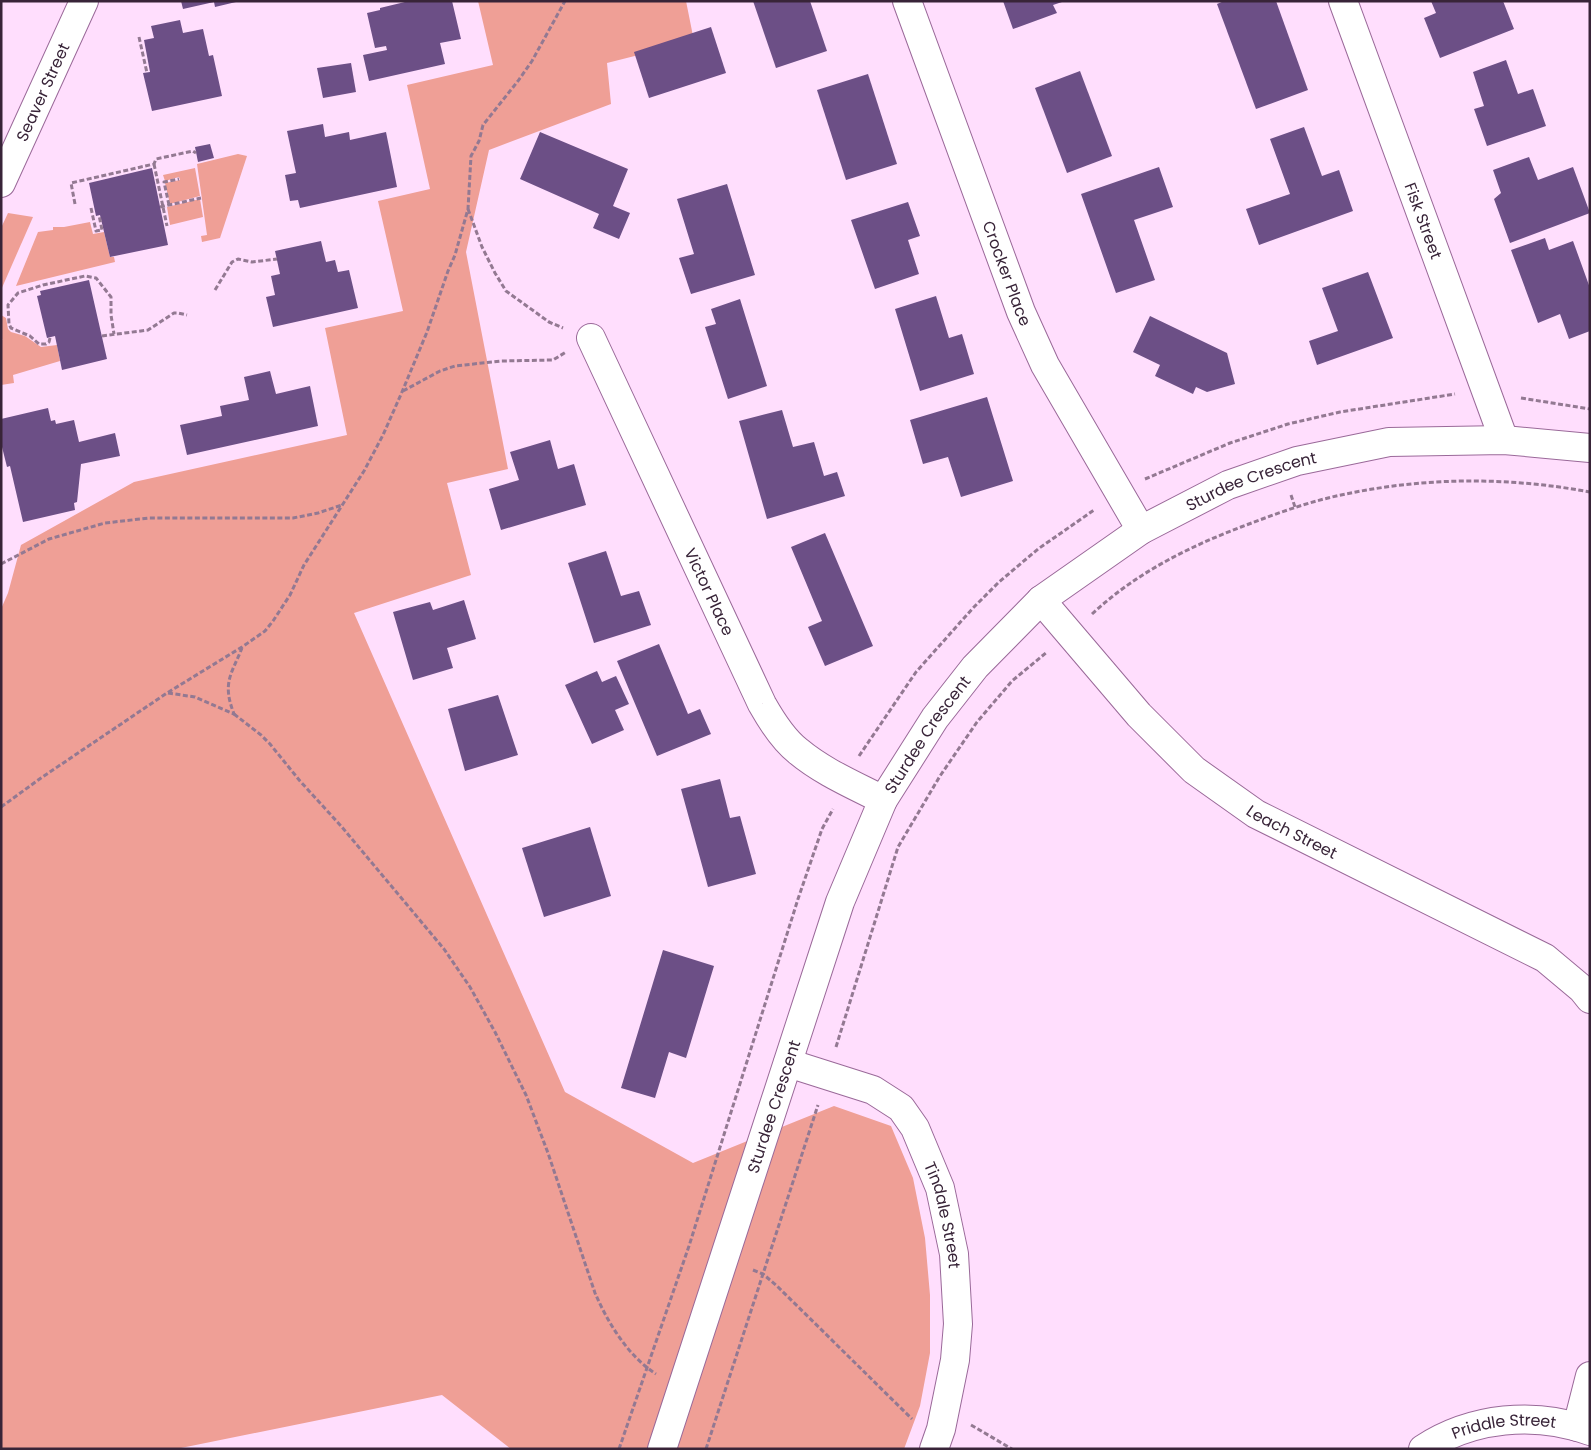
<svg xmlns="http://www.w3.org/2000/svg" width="1591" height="1450" viewBox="0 0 1591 1450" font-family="Poppins,sans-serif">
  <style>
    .green { fill: #ef9f96 }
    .building { fill: #6c4f86 }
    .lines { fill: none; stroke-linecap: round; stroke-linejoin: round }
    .minor-casing { stroke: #9a6999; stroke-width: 30 }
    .tertiary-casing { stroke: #9a6999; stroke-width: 30 }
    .path { stroke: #937992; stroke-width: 3; stroke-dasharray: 5 2.5; stroke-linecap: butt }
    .minor { stroke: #fff; stroke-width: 28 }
    .tertiary { stroke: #fff; stroke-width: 28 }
    .labels { text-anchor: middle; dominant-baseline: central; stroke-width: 5; stroke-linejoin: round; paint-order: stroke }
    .street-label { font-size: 16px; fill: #382438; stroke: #fef3fe }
  </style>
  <rect width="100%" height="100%" fill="#ffdefd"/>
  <g class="green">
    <path d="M478,1H686L694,41L607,63L611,104L489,150L466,252L508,469L447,483L471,575L354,613L565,1092L693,1163L834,1106L891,1126L913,1178L925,1238L930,1295V1353L920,1406L904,1449H511L442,1395L176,1449H1V609L8,593L21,545L134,482L347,435L325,328L403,311L378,201L430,189L407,85L493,65Z"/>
    <path d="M238,154L247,156L220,238L202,242L201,236L207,235L197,164Z"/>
    <path d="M195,168L200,196L170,204L165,183L180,180L179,177L165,181L163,175Z"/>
    <path d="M200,199L203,217L170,225L167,207Z"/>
    <path d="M8,213L33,217L1,290V228Z"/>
    <path d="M90,222L93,234L104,232L110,257H114L115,262L16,286L38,232L53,230V227H64Z"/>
    <path d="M1,315L6,318L8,329L11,332L25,336L41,347L57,345L60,361L13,375L14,383L1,385V340H3L1,339Z"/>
  </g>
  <g class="building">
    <path d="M181,1H236V2L215,7L214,2L183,9Z"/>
    <path d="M409,1H452L461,39L440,43L445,64L369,81L363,55L387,50L386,46L375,48L367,13L380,10V8Z"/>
    <path d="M753,1H810L827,51L776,68Z"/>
    <path d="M1003,1H1062V2L1053,5L1057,13L1013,29Z"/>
    <path d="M1224,1H1276L1308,90L1256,109L1217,4Z"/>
    <path d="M1431,1H1503L1514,29L1440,58L1424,18L1436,13Z"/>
    <path d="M180,20L183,33L203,29L209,56L213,55L222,96L152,111L143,73L150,72L144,40L154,38L151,26Z"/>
    <path d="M711,27L726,73L649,98L634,52Z"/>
    <path d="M1506,60L1518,94L1533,89L1546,126L1487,146L1474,109L1484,106L1473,72Z"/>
    <path d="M351,63L356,92L323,98L317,68Z"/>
    <path d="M1080,71L1112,156L1067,173L1035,88Z"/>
    <path d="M868,74L897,164L846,180L817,90Z"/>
    <path d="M323,124L325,137L349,132L350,140L386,132L397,187L300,208L298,200L290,201L285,175L296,173L287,131Z"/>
    <path d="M1304,127L1322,176L1339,170L1353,211L1259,245L1246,209L1290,194L1270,139Z"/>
    <path d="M540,132L628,169L613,206L630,213L619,239L593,228L599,214L520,179Z"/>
    <path d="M210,144L214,158L198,162L195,147Z"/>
    <path d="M1529,157L1538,180L1573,167L1590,213L1510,243L1494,199L1501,193L1493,170Z"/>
    <path d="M1159,167L1173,207L1134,220L1155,280L1116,293L1081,194Z"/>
    <path d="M152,168L168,245L110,257L100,215L96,216L89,183Z"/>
    <path d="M727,184L755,275L691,294L679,258L694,254L677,199Z"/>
    <path d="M908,202L920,236L908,240L919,274L875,289L851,220Z"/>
    <path d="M1545,238L1549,250L1573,241L1590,288V331L1569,339L1560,314L1538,323L1511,250Z"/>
    <path d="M321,241L326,262L335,260L338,272L349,270L358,308L273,327L266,297L275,295L271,276L280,274L275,251Z"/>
    <path d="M1368,272L1393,338L1317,365L1309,341L1338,331L1322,288Z"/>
    <path d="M89,280L107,359L62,370L55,336L47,338L37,296L41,295L40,291Z"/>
    <path d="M936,296L949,338L962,334L974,374L920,391L895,309Z"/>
    <path d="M740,299L767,386L728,399L705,327L716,324L711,309Z"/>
    <path d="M1150,316L1227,353L1235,384L1207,392L1196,387L1193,394L1155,376L1160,365L1133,352Z"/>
    <path d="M270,371L276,394L310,386L318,426L187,455L180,425L222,416L220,406L249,400L244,377Z"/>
    <path d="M987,397L1013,481L961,497L948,457L923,464L910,420Z"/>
    <path d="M48,408L51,421L55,420L56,424L74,420L79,442L115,433L120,456L81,464L77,502L74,503L75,510L23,522L10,466L7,467L1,443V419Z"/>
    <path d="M782,410L793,447L814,442L824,476L837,472L845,496L767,519L739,421Z"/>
    <path d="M550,440L558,469L574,464L586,505L501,530L489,489L519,480L510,452Z"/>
    <path d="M825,533L873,646L825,666L808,627L822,621L791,547Z"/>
    <path d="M606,551L621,596L639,591L651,625L594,643L568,563Z"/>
    <path d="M464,600L476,639L447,648L453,668L413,680L393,612L430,602L433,610Z"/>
    <path d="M659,644L688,714L700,709L711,734L657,756L617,661Z"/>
    <path d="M597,671L602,682L616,676L629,704L615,710L624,730L592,744L565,685Z"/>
    <path d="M498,695L518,755L465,771L448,709Z"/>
    <path d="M720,779L730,818L740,816L756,874L708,887L681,789Z"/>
    <path d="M590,827L611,896L544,917L522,848Z"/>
    <path d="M663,950L714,966L686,1058L669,1052L655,1098L621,1088Z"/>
  </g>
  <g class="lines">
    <g class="minor-casing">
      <g id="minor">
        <path id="s1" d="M907,1L1021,312L1045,365L1141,530"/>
        <path id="s2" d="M1343,1L1504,440"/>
        <path id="s3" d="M1,183L84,1"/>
        <path id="s4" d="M591,338L762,704C771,720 784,740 798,751C823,772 854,785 883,800"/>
        <path id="s5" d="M1041,600L1139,715L1194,770L1256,814L1545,958L1582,989L1590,999"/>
        <path id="s6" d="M788,1063L873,1090L901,1108L915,1128L940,1188L954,1254L958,1324L955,1360L941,1429L934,1449"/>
        <path d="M1577,1427L1590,1376"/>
        <path id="s7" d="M1423,1449C1472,1417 1535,1411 1590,1431"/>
      </g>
    </g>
    <g class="tertiary-casing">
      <g id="tertiary">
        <path id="s8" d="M662,1449L840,902L883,800L935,718L975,667L1041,600L1141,530L1228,485L1297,461L1389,442L1504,440L1590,448"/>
      </g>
    </g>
    <g class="path">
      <path d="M139,37L147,73"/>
      <path d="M154,164L167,226"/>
      <path d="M75,204L71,183L154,164L156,159L193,151L196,153"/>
      <path d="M169,205L164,182L179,179"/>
      <path d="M160,207L201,198"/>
      <path d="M91,208L96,231L102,230L99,215"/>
      <path d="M468,209L482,247L495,273L506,291L549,322L563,328"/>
      <path d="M215,290L232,262L238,259L252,262L277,259"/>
      <path d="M102,336L148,330L174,313H178L187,315"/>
      <path d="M50,338L49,342L46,344H39L30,336L11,328L9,324L8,305L18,293L43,285L85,276L96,278L111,297V315L114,334"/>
      <path d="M403,391L440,371L455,366L501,361L553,360L566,352"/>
      <path d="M1521,398L1590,409"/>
      <path d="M1145,479L1230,443L1288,424L1340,412L1455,394"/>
      <path d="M1291,495L1295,507"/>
      <path d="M1,564L49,539L105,523L149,518H293L318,513L342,505"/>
      <path d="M1092,614C1135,574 1186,548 1241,527C1275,514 1310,501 1346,494C1427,477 1509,477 1590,492"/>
      <path d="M168,693L195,697L234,714C222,683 231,675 242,648"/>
      <path d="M234,714L261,735L270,744L300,781L341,826L444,949L470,987L495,1032L526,1095L548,1153L595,1293C608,1323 628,1356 656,1374"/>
      <path d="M859,756L916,672L973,608L999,582L1038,549L1094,510"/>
      <path d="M1,807L41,778L167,693L242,647L265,631L273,621L290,595L304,565L364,471L383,435L402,392L427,332L448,271L455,255L468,209L471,156L479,141L483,125L518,81L532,61L565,1"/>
      <path d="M836,1047L898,847L940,776L977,722L1012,681L1047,652"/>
      <path d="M753,1270L763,1274L777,1286L912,1419"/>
      <path d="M971,1425L1012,1449"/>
      <path d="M619,1449L689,1246L798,899L822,829L833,809"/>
      <path d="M706,1449L818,1105"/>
    </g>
    <use href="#minor" class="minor"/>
    <use href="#tertiary" class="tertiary"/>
  </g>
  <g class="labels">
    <g class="street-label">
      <text stroke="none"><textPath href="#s3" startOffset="100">Seaver Street</textPath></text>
      <text stroke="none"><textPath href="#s2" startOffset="234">Fisk Street</textPath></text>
      <text stroke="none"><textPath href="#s1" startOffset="290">Crocker Place</textPath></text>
      <text stroke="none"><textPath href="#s8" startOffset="1185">Sturdee Crescent</textPath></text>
      <text stroke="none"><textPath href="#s4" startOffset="280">Victor Place</textPath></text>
      <text stroke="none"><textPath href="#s8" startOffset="765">Sturdee Crescent</textPath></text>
      <text stroke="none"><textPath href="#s5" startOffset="345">Leach Street</textPath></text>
      <text stroke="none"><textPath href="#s8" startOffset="360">Sturdee Crescent</textPath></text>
      <text stroke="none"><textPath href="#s6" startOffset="239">Tindale Street</textPath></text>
      <text stroke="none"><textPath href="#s7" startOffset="86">Priddle Street</textPath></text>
    </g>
  </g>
  <rect width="1591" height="1450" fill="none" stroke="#382438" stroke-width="5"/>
</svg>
